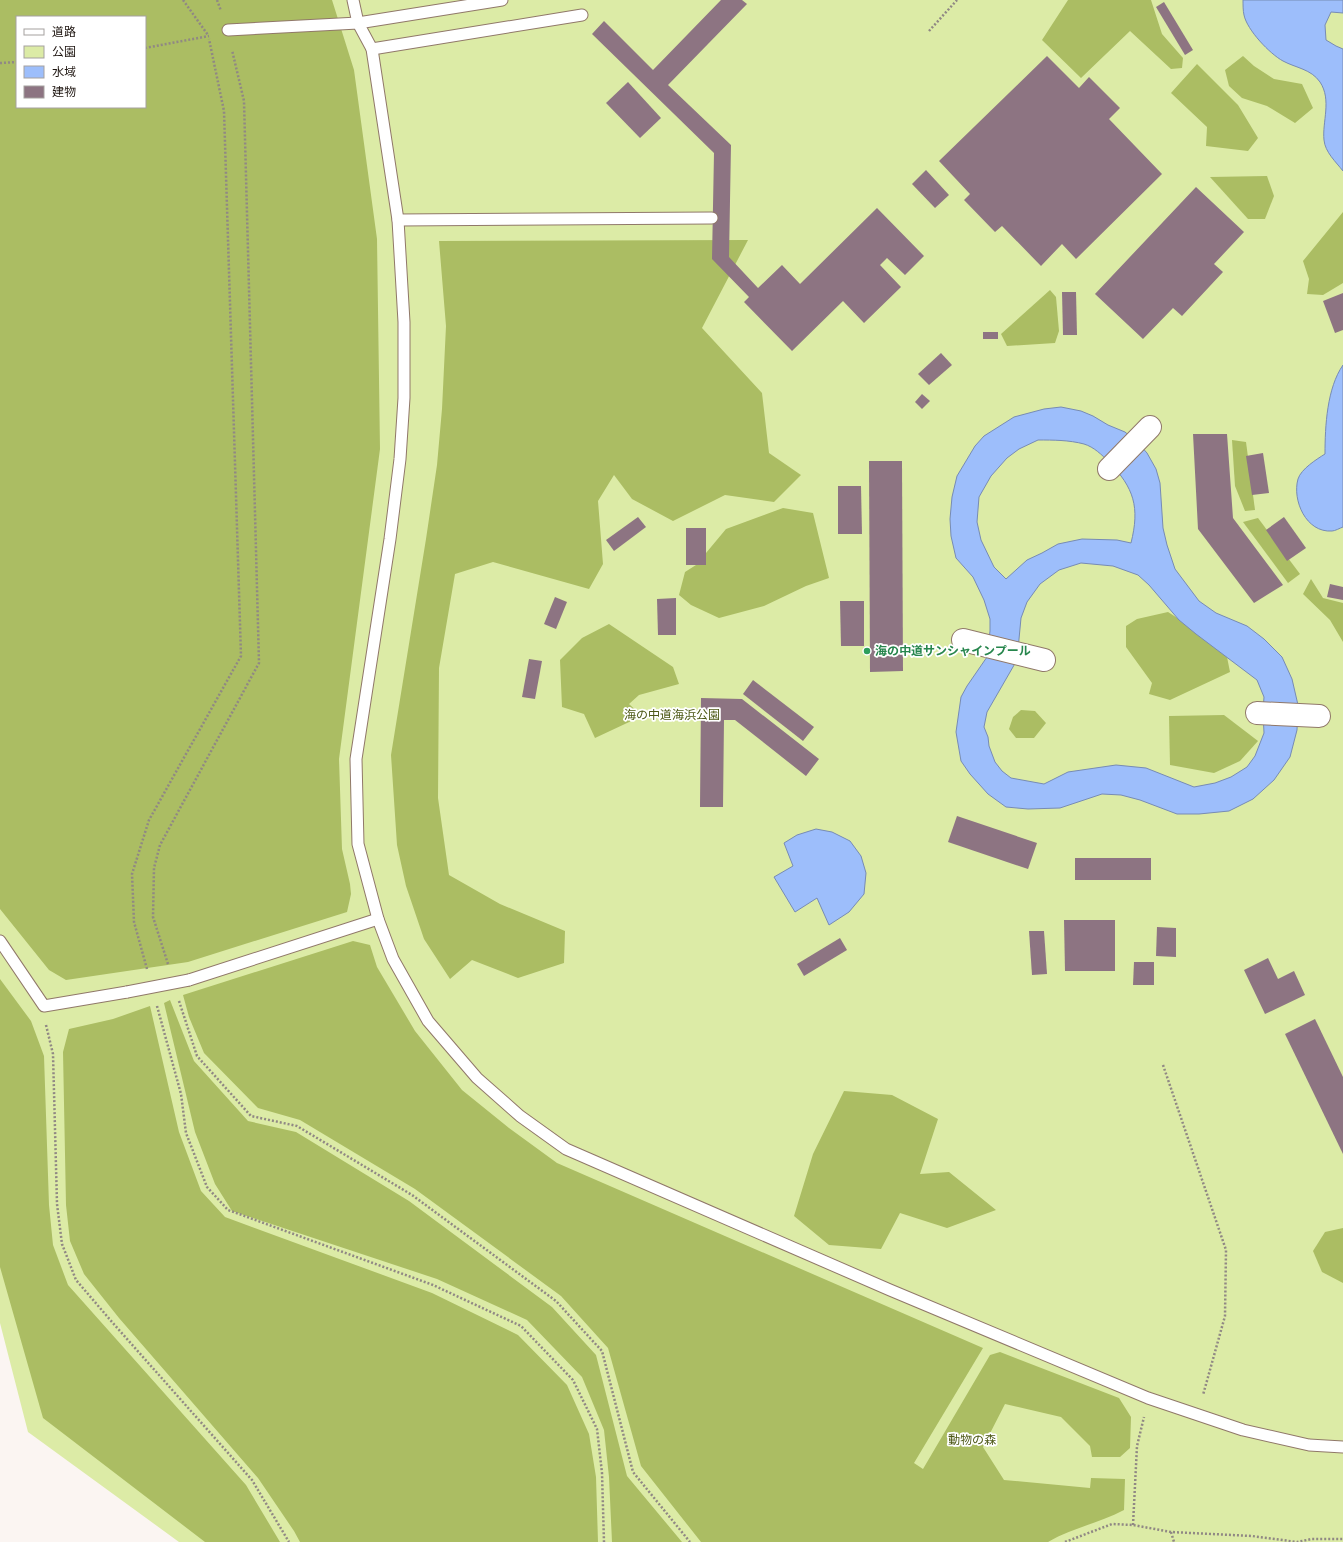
<svg xmlns="http://www.w3.org/2000/svg" width="1343" height="1542" viewBox="0 0 1343 1542" font-family="Signika,'Noto Sans JP',sans-serif">
  <style>
    .green { fill: #dceba6; fill-rule: evenodd }
    .forest { fill: #abbd63; fill-rule: evenodd }
    .water { fill: #9dbefb; stroke: #778bb4; fill-rule: evenodd }
    .building { fill: #8d7482 }
    .lines { fill: none; stroke-linecap: round; stroke-linejoin: round }
    .lane-casing { stroke: #907869; stroke-width: 13 }
    .street-casing { stroke: #907869; stroke-width: 24 }
    .path { stroke: #908884; stroke-width: 2.5; stroke-dasharray: 2 2; stroke-linecap: butt }
    .lane { stroke: #fff; stroke-width: 11 }
    .street { stroke: #fff; stroke-width: 22 }
    .lane-bridge-casing { stroke: #907869; stroke-width: 13; stroke-linecap: butt }
    .lane-bridge { stroke: #fff; stroke-width: 11 }
    .leisure-dot { fill: #2e9e5b; stroke: #fff; stroke-width: 1.5 }
    .labels { text-anchor: middle; dominant-baseline: central; stroke-width: 3.5; stroke-linejoin: round; paint-order: stroke }
    .leisure-label { font-size: 12px; font-weight: bold; fill: #27864d; stroke: #fff; text-anchor: start }
    .park-label { font-size: 12px; fill: #4c5715; stroke: #fff }
  </style>
  <rect width="100%" height="100%" fill="#fbf5f2"/>
  <path class="green" d="M0,0H1343V1542H179L28,1432L0,1323ZM17,17H145V107H17Z"/>
  <g class="forest">
    <path d="M0,0H332L354,70L377,239L380,449L339,759L342,849L350,884L351,894L347,912L188,962L66,980L49,970L0,909ZM17,17H145V107H17Z"/>
    <path d="M1068,0H1151L1162,34L1183,58L1182,68L1171,69L1130,31L1081,78L1042,40Z"/>
    <path d="M1243,56L1254,66L1274,79L1302,84L1313,108L1295,123L1267,106L1242,98L1229,86L1225,70Z"/>
    <path d="M1197,64L1238,105L1258,138L1248,151L1206,146L1207,127L1171,93Z"/>
    <path d="M1267,176L1274,196L1265,219H1248L1210,177Z"/>
    <path d="M1343,212V283L1323,295L1307,294L1309,279L1303,261Z"/>
    <path d="M748,240L702,328L762,393L769,453L801,475L774,502L725,495L673,521L632,499L614,475L598,501L603,564L589,589L493,562L455,574L439,668L438,798L449,875L500,904L565,931L564,963L518,978L472,960L450,979L424,939L406,886L397,845L391,755L426,539L437,465L442,409L446,326L439,241Z"/>
    <path d="M1050,290L1056,297L1059,331L1055,343L1007,346L1001,334Z"/>
    <path d="M1232,440L1246,442L1255,510L1245,511L1235,486Z"/>
    <path d="M783,508L813,513L829,578L806,586L764,606L719,618L691,605L679,595L685,572L696,565L726,529Z"/>
    <path d="M1258,518L1300,574L1288,583L1243,522Z"/>
    <path d="M1311,579L1323,598L1343,603V642L1330,620L1303,594Z"/>
    <path d="M1168,612L1213,641L1226,652L1230,672L1170,700L1149,694L1152,683L1126,647V626L1137,619Z"/>
    <path d="M609,624L673,667L679,684L639,695L629,704L642,716L595,738L584,714L562,707L560,660L582,638Z"/>
    <path d="M1021,710L1035,711L1046,723L1034,738H1016L1009,729L1013,717Z"/>
    <path d="M1224,715L1258,741L1240,761L1214,773L1170,765L1169,716Z"/>
    <path d="M353,941L370,945L377,967L415,1031L462,1090L509,1128L557,1163L983,1348L914,1463L923,1469L990,1355L1000,1352L1119,1398L1131,1417L1130,1448L1120,1457H1092L1090,1446L1061,1417L1005,1404L983,1447L1004,1480L1090,1488L1091,1478L1125,1479L1124,1510C1099,1523 1072,1528 1048,1542H701L641,1466L608,1348L561,1296L415,1189L300,1120L258,1108L204,1053L189,1017L183,995Z"/>
    <path d="M0,979L31,1021L44,1056L49,1205L53,1245L68,1285L246,1485L280,1542H205L43,1418L0,1267Z"/>
    <path d="M170,1000L194,1061L248,1121L296,1132L409,1201L552,1307L596,1355L627,1476L682,1542H612L609,1477L604,1430L582,1377L527,1320L437,1279L232,1211L215,1184L195,1132L164,1003Z"/>
    <path d="M150,1006L179,1132L201,1191L225,1217L432,1293L518,1335L567,1385L589,1434L596,1477L598,1542H300L294,1531L258,1478L119,1318L84,1274L70,1241L66,1205L63,1052L69,1029L113,1019Z"/>
    <path d="M844,1091L892,1095L938,1119L920,1174L949,1172L996,1210L947,1228L900,1213L881,1249L829,1245L794,1216L813,1154Z"/>
    <path d="M1343,1228V1283L1322,1272L1313,1251L1325,1232Z"/>
  </g>
  <g class="water">
    <path d="M1243,0H1343V13L1331,12L1325,25L1326,40L1336,46L1343,49V171C1336,162 1325,152 1324,140C1322,122 1332,100 1320,82C1311,69 1296,68 1283,61C1270,54 1247,30 1244,15C1243,11 1243,5 1243,0Z"/>
    <path d="M1343,365V527C1340,528 1335,531 1332,531C1306,533 1292,500 1298,479C1301,469 1317,459 1325,454C1325,426 1327,388 1343,365Z"/>
    <path d="M1061,407L1081,411L1093,416L1108,425L1125,432L1139,444L1147,453L1156,469L1160,483L1163,528L1167,545L1175,569L1199,601L1216,613L1247,626L1264,639L1282,657L1292,679L1298,705L1297,730L1290,757L1274,780L1253,799L1229,811L1199,814H1177L1140,800L1121,795L1102,794L1060,808L1028,809L1006,807L988,794L970,774L961,761L956,732L961,697L967,686L987,657L990,631V619L984,600L973,577L956,558L951,536L950,519L952,497L957,476L975,446L984,436L1014,417L1044,409ZM1038,440C1053,440 1069,440 1084,444C1094,447 1102,455 1109,462C1134,488 1140,507 1131,543L1117,540L1082,539L1058,544L1042,553L1027,560L1006,579L994,567L981,540L977,522L979,497L991,476L1007,458L1019,449ZM1081,563L1113,566L1138,575L1149,585L1179,620L1196,634L1257,680L1264,697L1263,712L1264,733L1255,756L1247,767L1231,777L1215,783L1194,787L1146,768L1116,765L1068,772L1044,784L1011,778L1002,771L995,762L989,746L988,737L984,727L987,712L1017,660L1021,618L1027,602L1040,584L1059,570Z"/>
    <path d="M816,829L832,832L850,841L861,856L866,873L864,894L849,912L829,925L817,898L795,912L774,877L793,866L784,843L797,835Z"/>
  </g>
  <g class="building">
    <path d="M721,0H742L747,4L668,85L731,145L729,257L758,288L782,265L800,284L877,208L924,256L905,275L887,258L880,265L901,287L864,323L843,301L792,351L744,302L749,297L712,259L714,153L592,34L604,21L653,70Z"/>
    <path d="M1164,2L1193,50L1185,55L1156,7Z"/>
    <path d="M1047,56L1079,88L1089,77L1120,108L1109,119L1162,174L1076,259L1062,244L1041,266L1002,226L995,232L964,200L970,194L939,161Z"/>
    <path d="M628,82L661,118L640,138L606,103Z"/>
    <path d="M926,170L949,195L935,208L912,184Z"/>
    <path d="M1196,187L1244,232L1214,264L1223,272L1182,316L1173,308L1143,339L1095,294Z"/>
    <path d="M1062,292H1076L1077,335H1063Z"/>
    <path d="M1343,293V330L1335,333L1323,301Z"/>
    <rect x="983" y="332" width="15" height="7"/>
    <path d="M941,353L952,365L929,385L918,374Z"/>
    <path d="M922,394L930,401L922,409L915,402Z"/>
    <path d="M1193,434H1227L1233,518L1283,585L1254,603L1198,529Z"/>
    <path d="M1263,453L1269,493L1252,495L1246,456Z"/>
    <path d="M869,461H902L903,671L870,672Z"/>
    <path d="M838,486H861L862,534H838Z"/>
    <path d="M638,517L646,527L614,551L606,540Z"/>
    <path d="M1284,517L1306,548L1287,561L1266,530Z"/>
    <rect x="686" y="528" width="20" height="37"/>
    <path d="M1330,584L1343,587V600L1327,597Z"/>
    <path d="M555,597L567,602L556,629L544,624Z"/>
    <path d="M676,598V635H658L657,599Z"/>
    <path d="M840,601H864V646H841Z"/>
    <path d="M529,659L542,661L535,699L522,697Z"/>
    <path d="M753,680L814,727L803,741L743,694Z"/>
    <path d="M701,698L742,699L819,759L806,776L735,720H724L723,807H700Z"/>
    <path d="M957,816L1037,843L1028,869L948,842Z"/>
    <rect x="1075" y="858" width="76" height="22"/>
    <path d="M1064,920H1115V971H1065Z"/>
    <path d="M1157,927L1176,928V957L1156,956Z"/>
    <path d="M1029,931H1044L1047,974L1032,975Z"/>
    <path d="M840,938L847,950L804,976L797,964Z"/>
    <path d="M1268,958L1278,979L1294,971L1305,995L1265,1014L1244,970Z"/>
    <path d="M1134,962H1154V985H1133Z"/>
    <path d="M1315,1019L1343,1077V1154L1285,1034Z"/>
  </g>
  <g class="lines">
    <g class="lane-casing">
      <g id="lane">
        <path d="M353,0L358,23L372,49L398,220L404,322V398L400,459L390,539L356,759L358,844L378,919L393,959L428,1021L477,1078L520,1116L566,1149L890,1290L1148,1398L1243,1430L1309,1445L1343,1447"/>
        <path d="M228,30L358,23L502,0"/>
        <path d="M372,49L582,15"/>
        <path d="M398,220L712,218"/>
        <path d="M0,941L44,1006L127,992"/>
        <path d="M189,980L378,919"/>
      </g>
    </g>
    <g class="street-casing">
      <g id="street">
        <path d="M1109,469L1150,427"/>
        <path d="M963,640L1044,660"/>
        <path d="M1257,713L1319,716"/>
      </g>
    </g>
    <g class="path">
      <path d="M183,0L208,35"/>
      <path d="M217,0L221,11"/>
      <path d="M929,31L957,0"/>
      <path d="M145,48L209,36"/>
      <path d="M0,63L17,62"/>
      <path d="M168,964L153,917L154,868L160,845L259,663L244,101L232,50"/>
      <path d="M147,969L134,922L132,874L149,820L241,656L224,111L209,39"/>
      <path d="M179,1001L197,1056L251,1116L297,1126L412,1195L556,1301L602,1351L633,1472L690,1542"/>
      <path d="M157,1006L181,1094L186,1133L207,1187L228,1210L433,1285L521,1326L573,1380L597,1429L602,1473L604,1542"/>
      <path d="M46,1025L53,1054L57,1204L62,1244L76,1280L112,1322L252,1480L289,1542"/>
      <path d="M1163,1065L1226,1250L1225,1316L1203,1395"/>
      <path d="M1133,1525L1137,1446L1144,1417"/>
      <path d="M1171,1532L1174,1542"/>
      <path d="M1065,1542L1112,1524L1133,1525L1171,1532L1252,1536L1297,1542L1312,1539H1343"/>
    </g>
    <use href="#lane" class="lane"/>
    <use href="#street" class="street"/>
    <g class="lane-bridge-casing">
      <path id="lane-bridge" d="M127,992L189,980"/>
    </g>
    <use href="#lane-bridge" class="lane-bridge"/>
  </g>
  <circle class="leisure-dot" cx="867" cy="651" r="4"/>
  <g class="labels">
    <g class="leisure-label">
      <text x="875" y="651">海の中道サンシャインプール</text>
    </g>
    <g class="park-label">
      <text x="672" y="715">海の中道海浜公園</text>
      <text x="972" y="1440">動物の森</text>
    </g>
  </g>
  <rect x="16" y="16" width="130" height="92" fill="#ffffff" stroke="#a5a19f"/>
  <rect x="24" y="29" width="20" height="6" fill="#ffffff" stroke="#a5a19f"/>
  <text x="52" y="36" font-size="12" fill="#1d140f">道路</text>
  <rect x="24" y="46" width="20" height="12" fill="#dceba6" stroke="#a5a19f"/>
  <text x="52" y="56" font-size="12" fill="#1d140f">公園</text>
  <rect x="24" y="66" width="20" height="12" fill="#9dbefb" stroke="#a5a19f"/>
  <text x="52" y="76" font-size="12" fill="#1d140f">水域</text>
  <rect x="24" y="86" width="20" height="12" fill="#8d7482" stroke="#a5a19f"/>
  <text x="52" y="96" font-size="12" fill="#1d140f">建物</text>
</svg>
